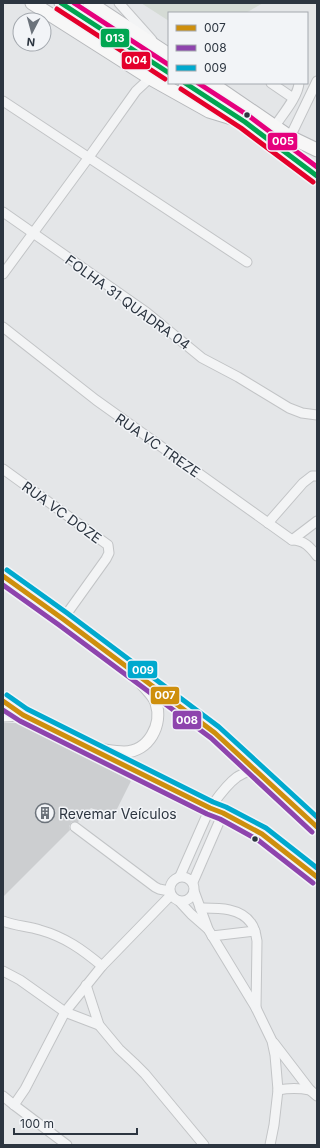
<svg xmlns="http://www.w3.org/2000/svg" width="320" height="1148" viewBox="0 0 320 1148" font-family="Inter,sans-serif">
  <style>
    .green { fill: #d5dbd5 }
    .building { fill: #ccced0 }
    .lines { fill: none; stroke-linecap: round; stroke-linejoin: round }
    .minor-casing { stroke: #c2c4c6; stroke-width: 11 }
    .major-casing { stroke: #c1c3c5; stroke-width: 13 }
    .highway-casing { stroke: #b7b9bc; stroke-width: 15 }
    .minor { stroke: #f3f4f5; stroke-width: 9 }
    .major { stroke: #f7f7f7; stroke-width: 11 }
    .highway { stroke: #f7f7f7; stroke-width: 13 }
    .bus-1-casing { stroke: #f2f4f7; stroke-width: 8 }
    .bus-2-casing { stroke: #f2f4f7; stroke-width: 8 }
    .bus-3-casing { stroke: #f2f4f7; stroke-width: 8 }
    .bus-4-casing { stroke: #f2f4f7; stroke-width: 8 }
    .bus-5-casing { stroke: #f2f4f7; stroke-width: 8 }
    .bus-6-casing { stroke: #f2f4f7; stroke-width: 8 }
    .bus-1 { stroke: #ce8f0d; stroke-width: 5 }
    .bus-2 { stroke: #8e44ad; stroke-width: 5 }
    .bus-3 { stroke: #00a9ce; stroke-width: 5 }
    .bus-4 { stroke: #00a651; stroke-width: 5 }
    .bus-5 { stroke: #e4002b; stroke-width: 5 }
    .bus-6 { stroke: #e5007d; stroke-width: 5 }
    .bus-dot { fill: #2c3540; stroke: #f2f4f7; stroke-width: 1.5 }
    .labels { text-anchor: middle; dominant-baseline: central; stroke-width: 3; stroke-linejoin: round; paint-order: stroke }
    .street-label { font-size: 14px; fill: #2c3540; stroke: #f2f4f7 }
    .poi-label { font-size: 14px; fill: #2c3540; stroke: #f2f4f7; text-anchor: start }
    .line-badge { stroke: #f2f4f7; stroke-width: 1.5 }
    .badge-label { font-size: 11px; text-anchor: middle; font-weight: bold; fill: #fff }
  </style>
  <rect width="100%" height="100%" fill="#e4e6e8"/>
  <path class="green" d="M141,3H263L246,13H169V21Z"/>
  <path class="building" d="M3,723H17L62,744L131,781L113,817L91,808L78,822H72L69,826L70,830L3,897Z"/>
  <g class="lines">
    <g class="minor-casing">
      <g id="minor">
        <path d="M119,3L152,40"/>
        <path d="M271,83L293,98"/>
        <path d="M3,101L247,262"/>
        <path d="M275,126C282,115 298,97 299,83"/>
        <path d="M290,137L317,81"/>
        <path d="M3,212L146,312L202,358L238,377L289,408L302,413L317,415"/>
        <path d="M3,274L89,157L136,91L150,78"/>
        <path d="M3,327L96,400L292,540C304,540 310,547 317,556"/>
        <path d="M3,469L108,545L109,553L106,559L63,619"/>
        <path d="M268,523L303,483L312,476H317"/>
        <path d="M292,540L317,521"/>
        <path d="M75,827L155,887L159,889L169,891"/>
        <path d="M180,876L210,808C218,797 226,785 237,777C242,774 249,771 254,768"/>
        <circle cx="182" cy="889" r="12"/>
        <path d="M193,882L223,813"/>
        <path d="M194,891L208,929L256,1008L272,1041L275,1055L278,1090L274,1125L270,1145"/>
        <path d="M179,901L191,914L207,928"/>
        <path d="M200,908C217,908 240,907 251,923C255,928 256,935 257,941L256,1008"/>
        <path d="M3,921C15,926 28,926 40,930C65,937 83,950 102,966"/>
        <path d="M212,936L255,931"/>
        <path d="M3,971L20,980L65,1012L99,1025"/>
        <path d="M86,985L99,1025L119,1049L134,1063L145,1074L204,1145"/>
        <path d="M274,1043L310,1090L317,1096"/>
        <path d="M278,1090C289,1088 299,1088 310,1090"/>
        <path d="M3,1096L14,1105L67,1145"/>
        <path d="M14,1105L25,1089L65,1012L102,966L171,895"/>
      </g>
    </g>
    <g class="major-casing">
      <g id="major">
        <path d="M3,576L63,619L215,733L317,827"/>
        <path d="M3,701L23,715L210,808L223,813L262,834L317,877"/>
        <path d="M3,716L23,715"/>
        <path d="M97,749C106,750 115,752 124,752C149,752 163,724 156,703C154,696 146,689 141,683"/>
      </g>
    </g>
    <g class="highway-casing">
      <g id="highway">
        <path d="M32,3L150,78L209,111L245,122"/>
        <path d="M61,3L169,73"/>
        <path d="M90,3L169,55"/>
        <path d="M185,83L245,122L317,176"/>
        <path d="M211,83L290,137L317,150"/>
      </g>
    </g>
    <use href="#minor" class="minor"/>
    <use href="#major" class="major"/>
    <use href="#highway" class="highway"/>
    <g class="bus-1-casing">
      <g id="bus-1">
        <path d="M3,576L63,619L215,733L317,827"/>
        <path d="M3,701L23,715L210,808L223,813L262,834L317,877"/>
      </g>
    </g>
    <g class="bus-2-casing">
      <g id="bus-2">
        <path d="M3,585L59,625L211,738L312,832"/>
        <path d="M3,710L20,721L207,814L220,819L258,840L313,883"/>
      </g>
    </g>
    <g class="bus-3-casing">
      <g id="bus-3">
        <path d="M7,570L67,613L219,727L317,817"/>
        <path d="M7,695L27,709L213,802L226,807L266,828L317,868"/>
      </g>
    </g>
    <g class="bus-4-casing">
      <g id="bus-4">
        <path d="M61,3L169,73"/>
        <path d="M185,83L245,122L317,176"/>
      </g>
    </g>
    <g class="bus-5-casing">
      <g id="bus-5">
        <path d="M57,9L165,79"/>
        <path d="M181,89L241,128L313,182"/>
      </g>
    </g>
    <g class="bus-6-casing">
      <g id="bus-6">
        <path d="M74,3L169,65"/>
        <path d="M198,83L249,116L317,167"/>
      </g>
    </g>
    <use href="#bus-1" class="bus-1"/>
    <use href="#bus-2" class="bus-2"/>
    <use href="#bus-3" class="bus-3"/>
    <use href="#bus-4" class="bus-4"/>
    <use href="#bus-5" class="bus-5"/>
    <use href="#bus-6" class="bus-6"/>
  </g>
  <defs>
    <g id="building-ring" transform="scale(1)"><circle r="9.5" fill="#f2f4f7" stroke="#6c737b" stroke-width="1.5"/><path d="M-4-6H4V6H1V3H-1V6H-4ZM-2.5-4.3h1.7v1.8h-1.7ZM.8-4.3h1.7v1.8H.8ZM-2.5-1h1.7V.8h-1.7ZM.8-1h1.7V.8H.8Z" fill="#6c737b"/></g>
  </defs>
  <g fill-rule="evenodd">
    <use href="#building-ring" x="45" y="813"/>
  </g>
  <g class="bus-dot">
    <circle cx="247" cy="115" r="3.5"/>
    <circle cx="255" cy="839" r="3.5"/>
  </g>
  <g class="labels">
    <g class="street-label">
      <text transform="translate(128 302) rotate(36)">FOLHA 31 QUADRA 04</text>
      <text transform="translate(158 445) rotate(35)">RUA VC TREZE</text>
      <text transform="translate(62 512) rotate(36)">RUA VC DOZE</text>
    </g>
    <g class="poi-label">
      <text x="59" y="813">Revemar Veículos</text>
    </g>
  </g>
  <g class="line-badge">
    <rect x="100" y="28" width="30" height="20" rx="4" fill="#00a651"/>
    <rect x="121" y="51" width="30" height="19" rx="4" fill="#e4002b"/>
    <rect x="267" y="132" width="31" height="19" rx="4" fill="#e5007d"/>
    <rect x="127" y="660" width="31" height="19" rx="4" fill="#00a9ce"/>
    <rect x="150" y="686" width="30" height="19" rx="4" fill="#ce8f0d"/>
    <rect x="172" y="710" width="30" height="20" rx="4" fill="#8e44ad"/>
  </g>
  <g class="badge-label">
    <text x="115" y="42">013</text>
    <text x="136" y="64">004</text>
    <text x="283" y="145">005</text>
    <text x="143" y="674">009</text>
    <text x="165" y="699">007</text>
    <text x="187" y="724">008</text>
  </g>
  <rect width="320" height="1148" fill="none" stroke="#2c3540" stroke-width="8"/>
  <rect x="168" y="12" width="140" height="72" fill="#f2f4f7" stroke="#a3a8ae"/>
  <rect x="176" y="25" width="20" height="6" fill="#ce8f0d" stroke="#a3a8ae"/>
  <text x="204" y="32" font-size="12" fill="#2c3540">007</text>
  <rect x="176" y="45" width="20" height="6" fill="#8e44ad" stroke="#a3a8ae"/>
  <text x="204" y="52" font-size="12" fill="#2c3540">008</text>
  <rect x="176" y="65" width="20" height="6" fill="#00a9ce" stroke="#a3a8ae"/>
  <text x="204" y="72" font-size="12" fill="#2c3540">009</text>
  <g transform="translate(32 32) rotate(186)"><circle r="19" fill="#f2f4f7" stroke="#a3a8ae"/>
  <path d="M0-3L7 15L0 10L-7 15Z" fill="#6c737b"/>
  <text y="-6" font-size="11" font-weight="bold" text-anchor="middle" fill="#2c3540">N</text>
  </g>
  <path d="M14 1128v6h123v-6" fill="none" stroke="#2c3540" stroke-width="2"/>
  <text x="20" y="1128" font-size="12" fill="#2c3540" stroke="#f2f4f7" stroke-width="3" paint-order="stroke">100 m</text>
</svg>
